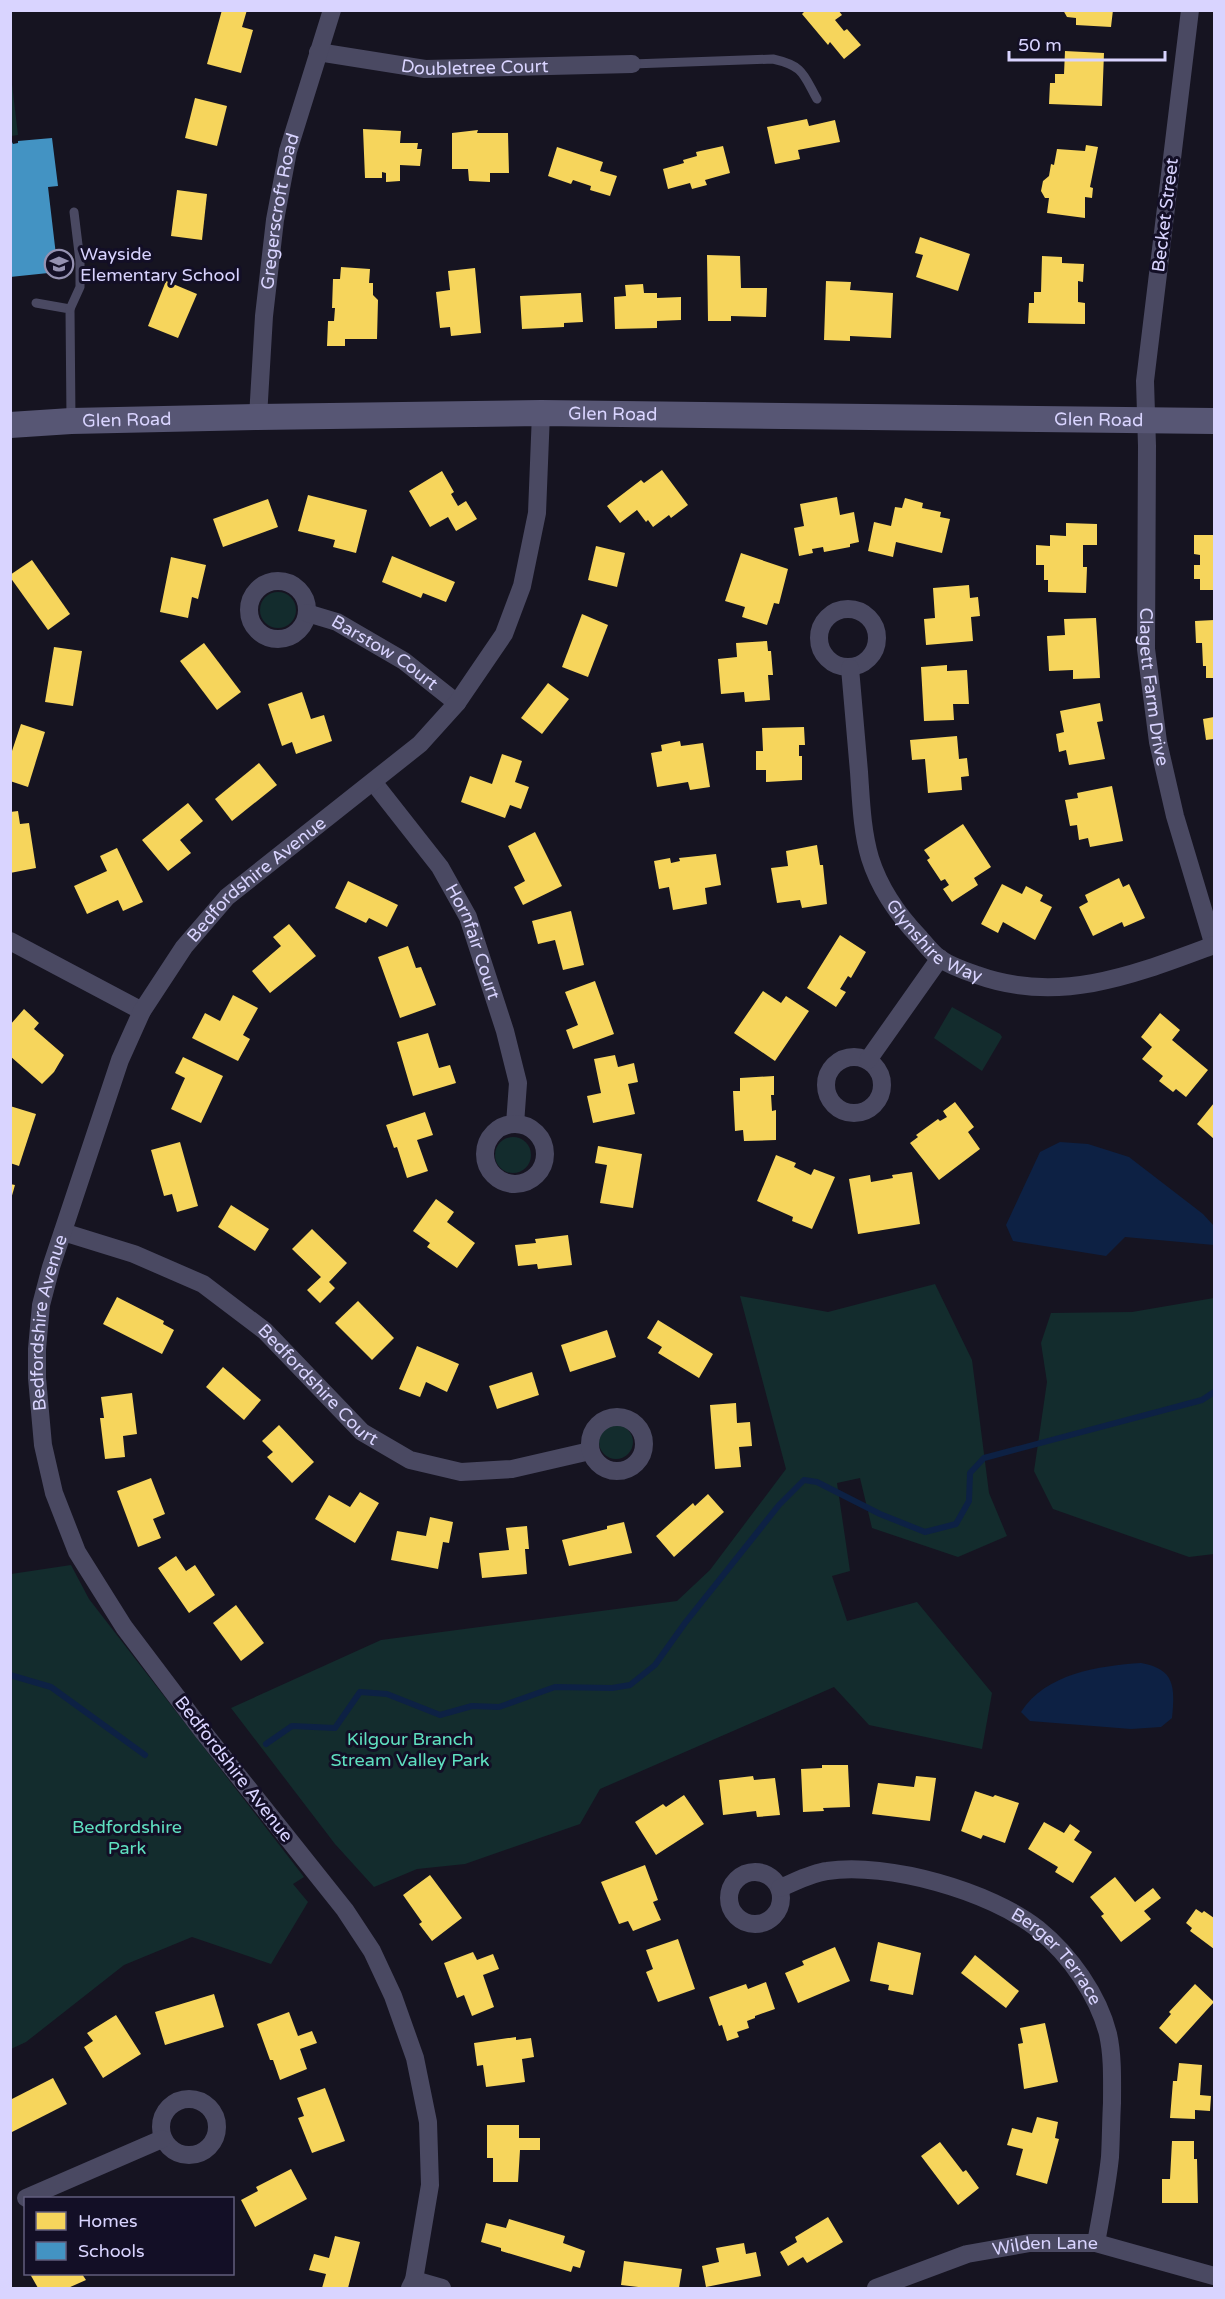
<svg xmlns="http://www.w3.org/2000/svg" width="1225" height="2299" viewBox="0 0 1225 2299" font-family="'Varela Round',sans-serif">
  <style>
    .green { fill: #132c2d }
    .water { fill: #0d2144 }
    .homes { fill: #f6d55c }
    .schools { fill: #4393c3 }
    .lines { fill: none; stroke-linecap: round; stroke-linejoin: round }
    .stream { stroke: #0d2144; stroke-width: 6 }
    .service { stroke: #4a4962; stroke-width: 9 }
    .minor { stroke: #4a4962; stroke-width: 18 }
    .secondary { stroke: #575674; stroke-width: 26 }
    .labels { text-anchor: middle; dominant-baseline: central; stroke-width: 6; stroke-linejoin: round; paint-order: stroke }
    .street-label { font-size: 18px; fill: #d9d4ff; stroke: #130f26 }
    .poi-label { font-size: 18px; fill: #d9d4ff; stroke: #130f26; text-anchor: start }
    .park-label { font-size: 18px; fill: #5fe0c0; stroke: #130f26 }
  </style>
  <rect width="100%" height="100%" fill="#161421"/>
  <g class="green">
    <path d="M10,67L18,135L11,136H10Z"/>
    <circle cx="278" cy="610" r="18"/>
    <path d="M952,1007L1000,1034L1002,1037L982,1071L934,1038Z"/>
    <circle cx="513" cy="1155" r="18"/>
    <path d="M935,1284L972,1360L989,1493L1007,1536L958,1557L872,1528L860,1478L837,1483L850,1571L832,1576L847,1621L917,1602L992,1693L982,1749L869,1725L834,1687L600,1789L580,1824L465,1864L417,1869L374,1887L335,1844L231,1708L381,1640L677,1601L710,1570L786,1469L740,1296L828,1312Z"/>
    <path d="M1214,1298V1554L1189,1557L1053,1509L1034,1471L1047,1382L1041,1343L1051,1313L1132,1312Z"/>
    <circle cx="616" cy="1442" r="17"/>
    <path d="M71,1565L89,1599L304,1877L293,1884L308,1902L271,1964L192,1937L124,1965L26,2042L11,2049V1574Z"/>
  </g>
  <g class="water">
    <path d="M1060,1142L1088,1144L1129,1157L1203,1214L1214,1226V1245L1125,1237L1106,1256L1013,1241L1006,1225L1040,1152Z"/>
    <path d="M1141,1663C1175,1669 1175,1687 1172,1718L1161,1727L1131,1729L1030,1721L1021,1712C1046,1673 1099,1666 1141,1663Z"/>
  </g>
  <g class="homes">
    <path d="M222,10H247L242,27L253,30L241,73L207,64Z"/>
    <path d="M806,10H838L842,15L835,20L844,31L847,29L861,45L844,59L830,42L828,45L802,14Z"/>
    <path d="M1063,10H1113L1111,27L1076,25V18L1067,17Z"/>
    <path d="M1065,51L1104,53L1102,106L1049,104L1050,83H1055V74H1064Z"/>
    <path d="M195,98L227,106L217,146L185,138Z"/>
    <path d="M807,119L809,126L835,120L840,142L798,150L800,159L775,164L767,127Z"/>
    <path d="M363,129L401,131L400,143H418L417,149H422L420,166L400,165V181L386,182V173L382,172V178H365Z"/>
    <path d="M478,130L477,133H508L509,173H490V182L469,181L468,169H452V133Z"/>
    <path d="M1086,145L1098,147L1090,187L1093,188L1092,198L1085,197V218L1047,213L1049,198H1045L1041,191L1043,181L1049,176L1051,164L1054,165L1057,149L1085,151Z"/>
    <path d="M723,146L730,173L705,180L707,185L692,189L690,183L668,189L663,169L684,163L683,160L697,156L696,152Z"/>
    <path d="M557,147L603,162L600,171L617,176L610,196L590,190L591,186L573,180L571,184L548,176Z"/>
    <path d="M177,190L207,194L202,240L171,236Z"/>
    <path d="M920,237L970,254L958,291L916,277L923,255L915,253Z"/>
    <path d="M707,255L740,256L741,288H767L766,317L731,316V321H708Z"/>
    <path d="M1042,256L1062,257V263L1084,264L1083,282L1078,281V302L1085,303V324L1028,323L1029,303H1034V292H1041Z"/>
    <path d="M341,267L370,269L369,283H373V295L378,300L377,339H345V346H327L328,321H334L335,308H332L333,279H340Z"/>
    <path d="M475,268L481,333L451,336L450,327L440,328L436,292L450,290L448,271Z"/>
    <path d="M166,281L197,294L178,338L148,326Z"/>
    <path d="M826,281L851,282L850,290L893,293L891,338L850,336V341L824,340Z"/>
    <path d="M643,284L644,293H657V298L681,297V320L657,321V328L615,329L614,297L626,296L625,285Z"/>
    <path d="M581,293L583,322L564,323V327L522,329L520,296Z"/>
    <path d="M662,470L688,505L671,518L669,515L653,527L648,520L646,522L637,510L620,523L607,506L641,480L644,483Z"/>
    <path d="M442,471L454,492L451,494L458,506L466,501L477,519L456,531L448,517L430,527L409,491Z"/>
    <path d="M308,495L367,510L356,553L333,547L335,540L298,531Z"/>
    <path d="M837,497L840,515L854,512L859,542L850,544V547L824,552L823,547L812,549L813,553L799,556L794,528L804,526L800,504Z"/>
    <path d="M905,498L923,503L922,508L941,512L940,517L950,519L942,553L896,542L893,557L868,551L874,522L891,526L895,507L902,508Z"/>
    <path d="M268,499L278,527L223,547L213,519Z"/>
    <path d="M1066,523L1097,524V545H1083V567H1087L1086,593L1048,592V580H1044V565H1036V545L1050,546V535L1066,536Z"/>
    <path d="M1194,535H1214V590H1200V579H1194V565H1200V555L1194,554Z"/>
    <path d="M596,546L625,553L617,587L588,580Z"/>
    <path d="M741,553L788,569L779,604L774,603L767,625L742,617L745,607L725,601Z"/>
    <path d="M392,556L455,582L446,602L423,593L421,598L382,582Z"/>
    <path d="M171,557L206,565L198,599L192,597L188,618L160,612Z"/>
    <path d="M32,560L70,614L48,630L10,577V575Z"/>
    <path d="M969,585L970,598L978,597L980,616L971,617L973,641L926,645L924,619L935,618L933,588Z"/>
    <path d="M582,614L608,625L588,677L562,667Z"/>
    <path d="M1096,618L1100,678L1073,679V670L1049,671L1047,636L1065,635L1064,619Z"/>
    <path d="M1214,620V678H1206V666H1203L1202,643H1196L1195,621Z"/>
    <path d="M767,641L768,651H771L773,675H768L770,700L745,702L744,692L721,694L718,659L737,657L736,643Z"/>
    <path d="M204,643L241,692L217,710L180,661Z"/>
    <path d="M54,647L82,651L73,706L45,702Z"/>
    <path d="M947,665V671L967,670L969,704H953L954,720L924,721L921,667Z"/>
    <path d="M548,683L569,699L542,734L521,718Z"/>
    <path d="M302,692L311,719L324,715L332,741L296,754L292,742L282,746L268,704Z"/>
    <path d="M1100,703L1103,721L1097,722L1105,759L1069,765L1066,750L1059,752L1056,734L1064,732L1060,711Z"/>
    <path d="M1214,717V739L1206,740L1203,719Z"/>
    <path d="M21,724L45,732L28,787L10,781V757Z"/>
    <path d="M804,727L805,745H799V756H802V780L766,782V770H756V751H763L762,728Z"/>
    <path d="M957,736L959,759L967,758L969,776L961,777L962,790L928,793L925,759L912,760L910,740Z"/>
    <path d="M680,741L681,746L703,743L710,787L690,790L688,782L657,787L651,753L662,751L661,745Z"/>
    <path d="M502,754L522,761L515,782L529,787L521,809L510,805L505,818L461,802L470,776L492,784Z"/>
    <path d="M259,763L277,785L232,821L215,799Z"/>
    <path d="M1112,786L1123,841L1090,847L1088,838L1079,840L1077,825L1070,826L1065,800L1078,798L1077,793Z"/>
    <path d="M188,803L203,821L180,840L191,853L168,871L142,840Z"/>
    <path d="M18,811L20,824L29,823L36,868L10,873V812Z"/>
    <path d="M963,824L991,867L974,878L978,885L952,902L943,889L949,885L945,879L941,881L927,860L930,858L924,850Z"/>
    <path d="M535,832L562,886L523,905L514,887L525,881L508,846Z"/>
    <path d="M817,845L820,865H823L827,904L802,908L800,900L777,903L771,868L788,866L786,851Z"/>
    <path d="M117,848L143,902L123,911L118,900L87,914L74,886L107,871L100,856Z"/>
    <path d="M716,854L721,885L705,888L707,904L673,910L669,887L659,889L654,861L670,858L671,863L680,861L679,858Z"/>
    <path d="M1119,878L1123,887L1129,884L1145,918L1124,927L1122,922L1093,936L1079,907L1088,902L1085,895Z"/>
    <path d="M348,881L398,905L387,927L369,918L366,923L335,908Z"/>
    <path d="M1002,884L1022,894L1026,886L1043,895L1040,901L1052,907L1035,940L1003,922L998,933L981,924Z"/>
    <path d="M571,911L584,965L563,970L555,940L538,944L532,921Z"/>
    <path d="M289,924L316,956L270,993L252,971L281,946L273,937Z"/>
    <path d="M840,935L866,952L851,978L848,976L840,989L846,992L836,1007L807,988Z"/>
    <path d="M408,946L416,968L421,967L436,1005L400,1018L378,957Z"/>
    <path d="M595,981L614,1034L573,1049L566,1030L578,1025L565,992Z"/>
    <path d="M763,991L781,1003L786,996L809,1011L775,1061L734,1033Z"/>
    <path d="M233,995L258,1008L243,1035L250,1039L238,1061L192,1038L205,1013L220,1021Z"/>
    <path d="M24,1009L39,1023L34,1029L64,1055L54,1072L42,1084L10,1056V1025Z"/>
    <path d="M1160,1013L1180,1030L1172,1040L1208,1070L1186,1097L1176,1089L1173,1092L1159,1081L1163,1076L1142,1059L1152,1047L1141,1037Z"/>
    <path d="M428,1033L439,1068L450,1065L456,1083L413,1096L397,1042Z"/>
    <path d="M615,1055L618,1067L634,1063L638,1082L628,1084L635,1114L593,1123L587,1096L601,1093L594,1059Z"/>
    <path d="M183,1057L223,1076L201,1123L171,1109L185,1078L175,1073Z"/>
    <path d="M774,1076V1095H771L772,1111L776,1110V1140L744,1141L743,1130L735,1131L733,1091H740V1078Z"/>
    <path d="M955,1102L974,1127L968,1132L980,1149L939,1180L910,1143L918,1137L916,1135L938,1119L940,1121L947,1117L943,1111Z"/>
    <path d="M1214,1103V1139L1197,1124Z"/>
    <path d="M10,1106L36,1114L19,1166L10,1163Z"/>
    <path d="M425,1112L433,1135L417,1140L428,1171L407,1178L397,1147L394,1148L386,1125Z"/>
    <path d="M180,1142L198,1206L177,1212L172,1194L164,1196L151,1150Z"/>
    <path d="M598,1146L642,1154L633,1208L600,1203L607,1165L595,1163Z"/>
    <path d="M776,1155L796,1163L794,1167L811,1175L814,1169L835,1177L812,1229L792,1221L793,1217L757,1201Z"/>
    <path d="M912,1172L920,1224L858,1234L849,1179L870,1175L871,1182L893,1178L892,1175Z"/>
    <path d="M10,1184L15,1185L11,1199H10Z"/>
    <path d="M436,1199L454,1212L447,1222L475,1243L457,1268L427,1247L430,1243L413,1231Z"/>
    <path d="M231,1205L269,1229L255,1251L218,1227Z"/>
    <path d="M312,1229L347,1263L329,1282L335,1288L320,1303L307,1290L321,1277L292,1249Z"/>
    <path d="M568,1235L572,1265L538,1269L537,1264L518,1266L515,1245L536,1243L535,1239Z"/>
    <path d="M117,1297L164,1321L163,1324L174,1330L162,1354L103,1324Z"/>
    <path d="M358,1301L394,1338L372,1360L335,1323Z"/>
    <path d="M658,1320L713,1354L699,1378L658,1353L662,1347L647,1338Z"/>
    <path d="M607,1330L616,1357L570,1372L561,1345Z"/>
    <path d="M417,1346L459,1364L447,1392L426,1382L420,1397L399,1389Z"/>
    <path d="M223,1367L261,1400L244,1420L206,1387Z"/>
    <path d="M532,1372L539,1395L497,1409L489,1386Z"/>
    <path d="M132,1393L137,1434L123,1436L125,1457L105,1459L100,1418H104L101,1397Z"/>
    <path d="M736,1403L737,1423L750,1422L752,1446L739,1447L741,1467L715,1469L710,1405Z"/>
    <path d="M279,1425L314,1462L292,1483L267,1457L273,1452L262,1441Z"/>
    <path d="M151,1478L165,1514L153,1519L161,1538L138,1547L117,1491Z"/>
    <path d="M360,1492L379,1503L355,1543L315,1519L329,1495L350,1507Z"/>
    <path d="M708,1494L724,1512L674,1557L656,1536L693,1503L695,1506Z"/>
    <path d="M430,1517L453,1522L449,1543L443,1542L438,1569L391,1560L397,1531L426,1536Z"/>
    <path d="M624,1522L632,1553L569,1566L562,1540L607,1529V1526Z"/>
    <path d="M527,1526L529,1549H525L527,1574L482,1578L479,1553L509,1550L506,1528Z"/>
    <path d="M176,1556L186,1571L195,1565L215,1595L189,1613L158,1568Z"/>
    <path d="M236,1605L264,1643L241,1661L213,1623Z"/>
    <path d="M822,1765H848L850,1807L823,1808L824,1811L803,1812L801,1769L822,1768Z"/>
    <path d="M753,1776L754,1780L775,1778L780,1815L757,1817L756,1811L723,1815L719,1780Z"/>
    <path d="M916,1776L936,1778L930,1821L872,1814L878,1783L914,1787Z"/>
    <path d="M975,1791L993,1797L995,1795L1019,1803L1005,1843L983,1835L981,1839L961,1831Z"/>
    <path d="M684,1795L704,1824L656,1855L635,1822L663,1804L666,1807Z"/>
    <path d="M1044,1822L1064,1833L1070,1824L1080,1831L1074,1840L1092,1852L1073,1883L1055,1872L1058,1867L1028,1849Z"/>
    <path d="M645,1865L658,1900L653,1902L661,1920L633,1931L628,1921L619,1924L601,1882Z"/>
    <path d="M430,1875L462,1918L432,1941L419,1924L422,1922L403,1895Z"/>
    <path d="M1115,1877L1135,1902L1153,1888L1161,1898L1144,1911L1151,1919L1121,1942L1101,1916L1104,1914L1090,1897Z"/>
    <path d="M1196,1909L1202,1913L1204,1911L1214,1918V1949L1190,1931L1192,1928L1186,1923Z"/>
    <path d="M678,1939L695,1989L658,2002L646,1972L653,1969L646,1950Z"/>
    <path d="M878,1942L921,1953L913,1995L888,1990L889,1985L870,1981Z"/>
    <path d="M835,1947L850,1981L798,2003L785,1973L804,1965L802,1961Z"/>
    <path d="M473,1952L477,1960L493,1954L499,1969L483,1975L494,2007L472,2016L464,1995L457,1998L444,1963Z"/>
    <path d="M975,1955L1019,1991L1006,2008L961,1973Z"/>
    <path d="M766,1982L775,2009L755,2016V2018L747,2021L749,2028L737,2032L739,2037L727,2041L722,2025L719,2026L709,1997L746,1984L748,1989Z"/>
    <path d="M1195,1984L1214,2002L1176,2044L1159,2028L1171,2014L1169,2012Z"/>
    <path d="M214,1994L224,2027L165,2045L155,2012Z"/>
    <path d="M289,2012L298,2036L312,2031L317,2043L300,2049L307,2069L280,2080L273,2060H270L257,2024Z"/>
    <path d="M116,2015L141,2054L103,2078L84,2047L93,2041L87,2033Z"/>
    <path d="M1045,2023L1058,2082L1024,2089L1018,2044L1023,2043L1020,2028Z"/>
    <path d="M516,2037V2040L531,2038L534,2057L522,2059L525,2082L486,2087L483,2065L477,2066L474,2043Z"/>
    <path d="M1179,2063L1202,2065L1200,2095L1211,2096L1210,2111L1195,2110V2119L1170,2118L1173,2081H1177Z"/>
    <path d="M53,2078L67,2104L12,2132L10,2100Z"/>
    <path d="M325,2088L345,2141L312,2153L298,2118L304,2116L297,2098Z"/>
    <path d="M1037,2117L1058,2122L1055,2138L1059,2139L1047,2184L1016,2175L1023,2149L1007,2145L1012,2128L1032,2133Z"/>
    <path d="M487,2125H519V2138H540V2150H520L518,2182H493V2158H487Z"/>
    <path d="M1172,2141H1194V2159H1197L1198,2203H1162V2179H1170Z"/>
    <path d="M940,2142L963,2172L966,2170L979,2188L958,2205L921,2156Z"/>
    <path d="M291,2169L307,2199L255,2227L241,2200L258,2191L256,2187Z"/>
    <path d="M828,2217L843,2242L807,2263L803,2257L788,2266L780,2252L797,2242L795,2237Z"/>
    <path d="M509,2219L565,2236L563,2243L585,2251L580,2268L573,2266L571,2272L501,2251V2248L481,2242L486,2223L506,2228Z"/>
    <path d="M335,2236L360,2242L348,2288H322L326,2274L309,2270L314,2254L329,2258Z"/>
    <path d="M744,2243L746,2254L756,2252L761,2276L706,2287L702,2266L719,2262L716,2248Z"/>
    <path d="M624,2261L682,2269L679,2288H647L621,2285Z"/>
    <path d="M30,2274H82L86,2280L68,2288H38Z"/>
  </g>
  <path class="schools" d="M10,138L13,144L18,143V141L52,138L58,186L48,187L58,272L10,277Z"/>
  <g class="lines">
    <g class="stream">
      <path d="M10,1675L51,1687L145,1755"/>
      <path d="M266,1744L292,1726L335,1728L360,1692L387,1694L440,1715L472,1706L499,1707L555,1687L612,1688L630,1685L655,1665L685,1623L779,1505L804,1480L817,1482L880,1514L925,1532L956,1524L969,1501L970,1473L984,1458L1202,1400L1214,1392"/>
    </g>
    <g class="service">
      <path d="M632,64L773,59C804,66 803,74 817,99"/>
      <path d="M36,303L70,309L71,419"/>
      <path d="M70,309L80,287V261L74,212"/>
    </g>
    <g class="minor">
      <path id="s1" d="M1190,10L1145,381L1147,446L1146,649L1158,742L1175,816L1214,946"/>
      <path id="s2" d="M318,52L425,69L632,64"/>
      <path id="s3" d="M258,417L264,316L275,220L288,151L332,10"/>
      <circle cx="278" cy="610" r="29"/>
      <circle cx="848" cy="638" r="29"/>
      <path id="s4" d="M307,613L337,622L404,661L457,703"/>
      <path id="s5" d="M850,668C853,703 856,738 859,772C861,801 862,831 870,858C880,890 898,915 920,938C926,945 932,953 939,958C949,965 965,971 977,975C1060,1005 1136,974 1214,945"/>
      <path id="s6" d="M374,783L440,867L468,917L505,1031L518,1083L515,1124"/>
      <path d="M10,941L142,1011"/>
      <circle cx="854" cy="1085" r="28"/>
      <path d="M868,1060L940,958"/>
      <circle cx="515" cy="1154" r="30"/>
      <path id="s7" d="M63,1232L134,1254L203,1284L265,1331L362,1432L410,1460L461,1472L512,1469L590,1451"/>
      <circle cx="617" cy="1444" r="27"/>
      <circle cx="755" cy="1898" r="26"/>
      <path id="s8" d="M780,1888C795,1882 811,1873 827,1871C888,1862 990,1891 1038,1929C1070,1955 1098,1995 1108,2034C1113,2057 1112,2080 1112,2103C1111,2121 1111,2139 1110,2157C1107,2186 1101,2215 1096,2243"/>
      <circle cx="189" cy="2127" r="28"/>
      <path d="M26,2198L162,2139"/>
      <path d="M414,2280L442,2288"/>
      <path id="s9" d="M410,2288L414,2280L430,2185L428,2122L415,2058L393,1996L372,1951L345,1910L204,1733L124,1627L77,1552L54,1493L43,1445L37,1378V1349L41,1305L51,1267L120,1060L142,1011L184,947L227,897L420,744L457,703L504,634L522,586L537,513L541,413"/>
      <path id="s10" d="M876,2288L967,2254L1030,2243H1096L1214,2276"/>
    </g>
    <path class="secondary" id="s11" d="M10,425L71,421L258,417L541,413L1214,421"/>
  </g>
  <defs>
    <g id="school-ring" transform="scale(1.5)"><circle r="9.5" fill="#130f26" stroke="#9591b1" stroke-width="1.5"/><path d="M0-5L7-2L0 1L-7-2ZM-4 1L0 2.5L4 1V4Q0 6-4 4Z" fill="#9591b1"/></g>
  </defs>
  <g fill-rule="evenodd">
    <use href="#school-ring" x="59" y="264"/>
  </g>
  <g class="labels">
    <g class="street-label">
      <text stroke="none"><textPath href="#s2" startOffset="158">Doubletree Court</textPath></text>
      <text stroke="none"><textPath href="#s3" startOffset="207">Gregerscroft Road</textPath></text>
      <text transform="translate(1165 215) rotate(-83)">Becket Street</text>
      <text stroke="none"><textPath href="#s11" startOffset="603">Glen Road</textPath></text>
      <text stroke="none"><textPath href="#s11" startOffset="1089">Glen Road</textPath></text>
      <text stroke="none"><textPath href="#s11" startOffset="117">Glen Road</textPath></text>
      <text stroke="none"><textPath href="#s4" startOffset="88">Barstow Court</textPath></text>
      <text stroke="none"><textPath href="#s1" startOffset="680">Clagett Farm Drive</textPath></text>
      <text stroke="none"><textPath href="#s9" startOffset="1586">Bedfordshire Avenue</textPath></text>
      <text stroke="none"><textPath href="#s5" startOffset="300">Glynshire Way</textPath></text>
      <text stroke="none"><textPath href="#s6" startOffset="189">Hornfair Court</textPath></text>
      <text stroke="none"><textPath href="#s9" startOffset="1082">Bedfordshire Avenue</textPath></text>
      <text stroke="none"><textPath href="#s7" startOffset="303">Bedfordshire Court</textPath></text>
      <text transform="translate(234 1769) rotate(52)">Bedfordshire Avenue</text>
      <text stroke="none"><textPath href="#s8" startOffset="306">Berger Terrace</textPath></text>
      <text stroke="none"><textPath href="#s10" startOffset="176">Wilden Lane</textPath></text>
    </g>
    <g class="poi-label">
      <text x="80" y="254">Wayside<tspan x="80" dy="21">Elementary School</tspan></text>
    </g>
    <g class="park-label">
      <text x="410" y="1739">Kilgour Branch<tspan x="410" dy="21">Stream Valley Park</tspan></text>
      <text x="127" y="1827">Bedfordshire<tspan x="127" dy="21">Park</tspan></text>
    </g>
  </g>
  <rect width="1225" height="2299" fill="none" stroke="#d9d4ff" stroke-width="24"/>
  <rect x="24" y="2197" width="210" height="78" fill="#130f26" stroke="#625e7d" stroke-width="1.5"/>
  <rect x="36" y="2212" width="30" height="18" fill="#f6d55c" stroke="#625e7d" stroke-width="1.5"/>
  <text x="78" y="2227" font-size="18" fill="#d9d4ff">Homes</text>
  <rect x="36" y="2242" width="30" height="18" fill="#4393c3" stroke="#625e7d" stroke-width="1.5"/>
  <text x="78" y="2257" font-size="18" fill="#d9d4ff">Schools</text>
  <path d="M1009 51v9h156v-9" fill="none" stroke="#d9d4ff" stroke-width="3"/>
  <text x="1018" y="51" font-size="18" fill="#d9d4ff" stroke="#130f26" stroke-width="4.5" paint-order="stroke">50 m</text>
</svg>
